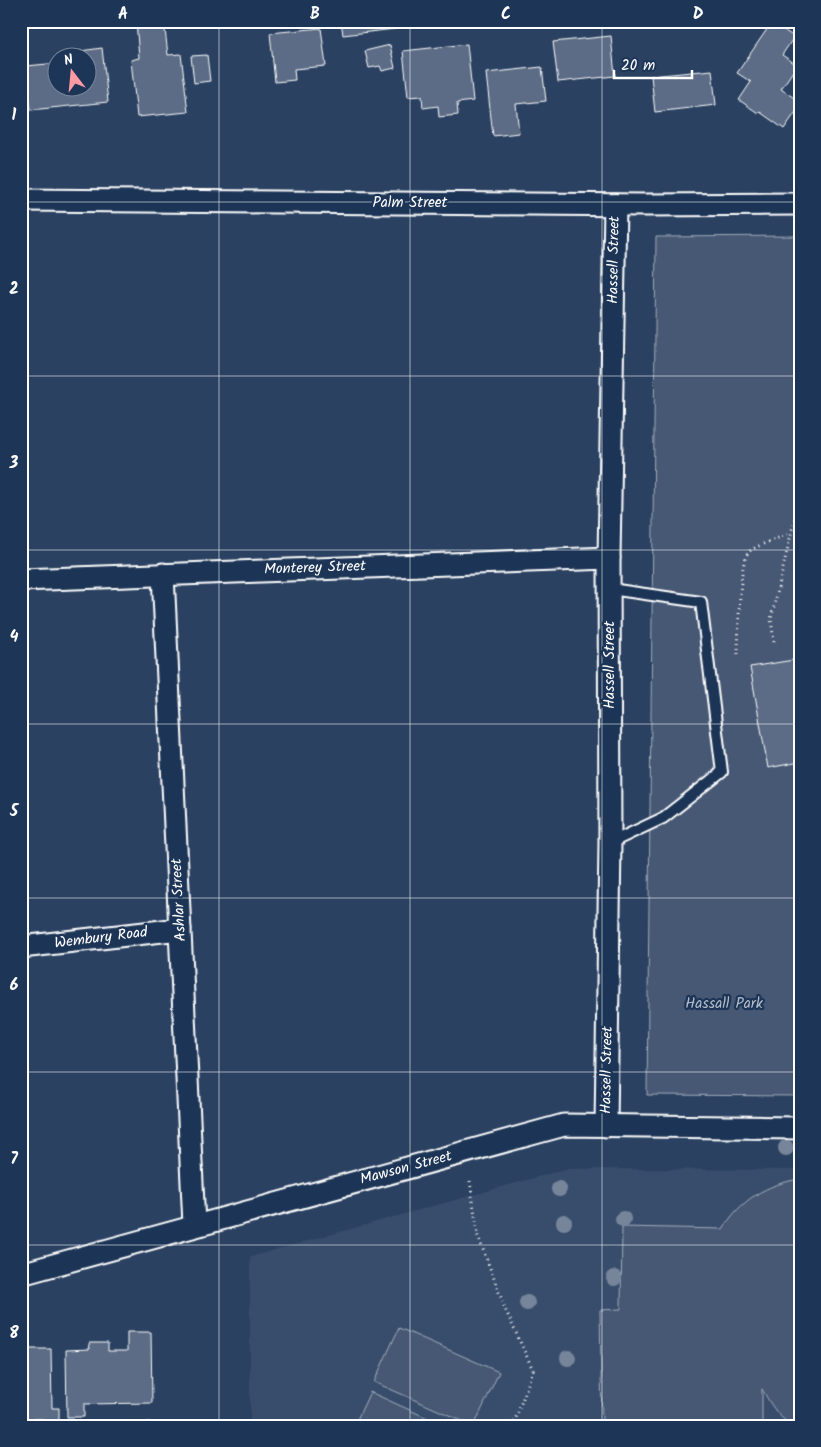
<svg xmlns="http://www.w3.org/2000/svg" width="821" height="1447" viewBox="0 0 821 1447" font-family="Kalam,sans-serif">
  <style>
    .built { fill: #394e6c }
    .green { fill: #465975; stroke: #a2acba }
    .building { fill: #5b6c86; stroke: #fff }
    .lines { fill: none; stroke-linecap: round; stroke-linejoin: round }
    .service-casing { stroke: #fff; stroke-width: 14 }
    .minor-casing { stroke: #fff; stroke-width: 25 }
    .path { stroke: #fff; stroke-width: 3; stroke-dasharray: 1 4; stroke-linecap: butt }
    .service { stroke: #1d3557; stroke-width: 10 }
    .minor { stroke: #1d3557; stroke-width: 21 }
    .tree { fill: #76859a }
    .grid { fill: none; stroke: #fff; stroke-width: 1; stroke-opacity: 0.55 }
    .labels { text-anchor: middle; dominant-baseline: central; stroke-width: 4.5; stroke-linejoin: round; paint-order: stroke }
    .street-label { font-size: 15px; fill: #fff; stroke: #1d3557 }
    .park-label { font-size: 15px; fill: #b5bdc8; stroke: #1d3557 }
    .neatline { fill: none; stroke: #fff; stroke-width: 2 }
    .grid-label { font-size: 16px; text-anchor: middle; font-weight: bold; fill: #fff }
  </style>
  <rect width="100%" height="100%" fill="#2a4161"/>
  <filter id="ink" filterUnits="userSpaceOnUse"><feTurbulence type="fractalNoise" baseFrequency=".02" numOctaves="2"/><feDisplacementMap in="SourceGraphic" scale="10" xChannelSelector="R" yChannelSelector="G"/><feConvolveMatrix kernelMatrix="1 2 1 2 8 2 1 2 1" color-interpolation-filters="sRGB"/></filter>
  <g filter="url(#ink)">
    <path class="built" d="M566,1169L800,1170V1426H250V1257Z"/>
    <g class="green">
      <path d="M800,236V1096L647,1095L656,237Z"/>
      <path d="M800,1179V1426C782,1426 770,1403 762,1389V1426H602L600,1310L621,1309L622,1227L723,1229C740,1200 767,1184 800,1179Z"/>
      <path d="M399,1328L499,1372L474,1426L374,1382Z"/>
      <path d="M370,1392L445,1426H354Z"/>
      <path d="M98,1421L157,1423V1426H98Z"/>
    </g>
    <g class="building">
      <path d="M136,21H164L168,55L181,54L188,112L137,117L131,60L139,58Z"/>
      <path d="M341,21H394L395,29L343,35Z"/>
      <path d="M772,22L794,37L782,55L797,65L781,89L800,102V106L784,129L760,112L758,113L739,100L751,82L737,73Z"/>
      <path d="M321,28L326,66L294,69L295,80L275,82L270,33Z"/>
      <path d="M611,36L615,76L558,82L553,42Z"/>
      <path d="M467,44L473,101L457,103L458,115L439,117L438,106L423,108L422,96L408,97L403,51Z"/>
      <path d="M390,45L395,68L382,71L380,66L369,68L365,51Z"/>
      <path d="M102,48L108,102L31,110L26,66L58,63V88H88V58H74L73,52Z"/>
      <path d="M207,55L210,81L194,83L191,56Z"/>
      <path d="M542,67L546,101L516,104L519,133L493,136L486,73Z"/>
      <path d="M712,70L716,105L655,112L651,76Z"/>
      <path d="M800,659V762L768,768L750,667Z"/>
      <path d="M127,1332H151L152,1403L84,1404V1417H67L66,1350L90,1349L89,1343H108V1351H127Z"/>
      <path d="M21,1349H51L52,1408H59V1426H44L43,1419H21Z"/>
    </g>
    <g class="lines">
      <g class="service-casing">
        <path id="service" d="M610,843L663,818L722,772L701,602L610,589"/>
      </g>
      <g class="minor-casing">
        <g id="minor">
          <path d="M21,200L645,205L800,204"/>
          <path d="M163,574L194,1225"/>
          <path d="M21,580L609,558"/>
          <path d="M21,947L180,929"/>
          <path d="M606,1126L610,843L609,558L615,205"/>
          <path d="M21,1274L564,1125L800,1128"/>
        </g>
      </g>
      <g class="path">
        <path d="M774,642L771,619L800,496"/>
        <path d="M738,654C739,634 738,566 748,553C754,546 781,537 790,534"/>
        <path d="M470,1181L478,1236L506,1311L533,1370L513,1426"/>
      </g>
      <use href="#service" class="service"/>
      <use href="#minor" class="minor"/>
    </g>
    <g class="tree">
      <circle cx="786" cy="1148" r="8"/>
      <circle cx="559" cy="1189" r="8"/>
      <circle cx="623" cy="1219" r="8"/>
      <circle cx="564" cy="1222" r="8"/>
      <circle cx="614" cy="1278" r="8"/>
      <circle cx="527" cy="1303" r="8"/>
      <circle cx="568" cy="1358" r="8"/>
    </g>
  </g>
  <path class="grid" d="M219,21V1426M410,21V1426M602,21V1426M21,202H800M21,376H800M21,550H800M21,724H800M21,898H800M21,1072H800M21,1245H800"/>
  <g class="labels">
    <g class="street-label">
      <text x="410" y="203">Palm Street</text>
      <text transform="translate(614 260) rotate(-89)">Hassell Street</text>
      <text transform="translate(315 568) rotate(-2)">Monterey Street</text>
      <text transform="translate(610 665) rotate(-90)">Hassell Street</text>
      <text transform="translate(179 900) rotate(-93)">Ashlar Street</text>
      <text transform="translate(101 938) rotate(-7)">Wembury Road</text>
      <text transform="translate(607 1070) rotate(-89)">Hassell Street</text>
      <text transform="translate(406 1168) rotate(-15)">Mawson Street</text>
    </g>
    <g class="park-label">
      <text x="724" y="1004">Hassall Park</text>
    </g>
  </g>
  <rect width="821" height="1447" fill="none" stroke="#1d3557" stroke-width="55"/>
  <g transform="translate(72 72) rotate(344)"><circle r="24" fill="#1d3557" stroke="#77869a"/>
  <path d="M0-4L9 19L0 12L-9 19Z" fill="#ff9aa2"/>
  <text y="-8" font-size="14" font-weight="bold" text-anchor="middle" fill="#ffffff">N</text>
  </g>
  <path d="M614 70v8h78v-8" fill="none" stroke="#ffffff" stroke-width="2.5"/>
  <text x="621" y="70" font-size="15" fill="#ffffff" stroke="#1d3557" stroke-width="4" paint-order="stroke">20 m</text>
  <rect x="28" y="28" width="766" height="1392" class="neatline"/>
  <g class="grid-label">
    <text x="123" y="19">A</text>
    <text x="315" y="19">B</text>
    <text x="506" y="19">C</text>
    <text x="698" y="19">D</text>
    <text x="14" y="120">1</text>
    <text x="14" y="294">2</text>
    <text x="14" y="468">3</text>
    <text x="14" y="642">4</text>
    <text x="14" y="816">5</text>
    <text x="14" y="990">6</text>
    <text x="14" y="1164">7</text>
    <text x="14" y="1338">8</text>
  </g>
</svg>
